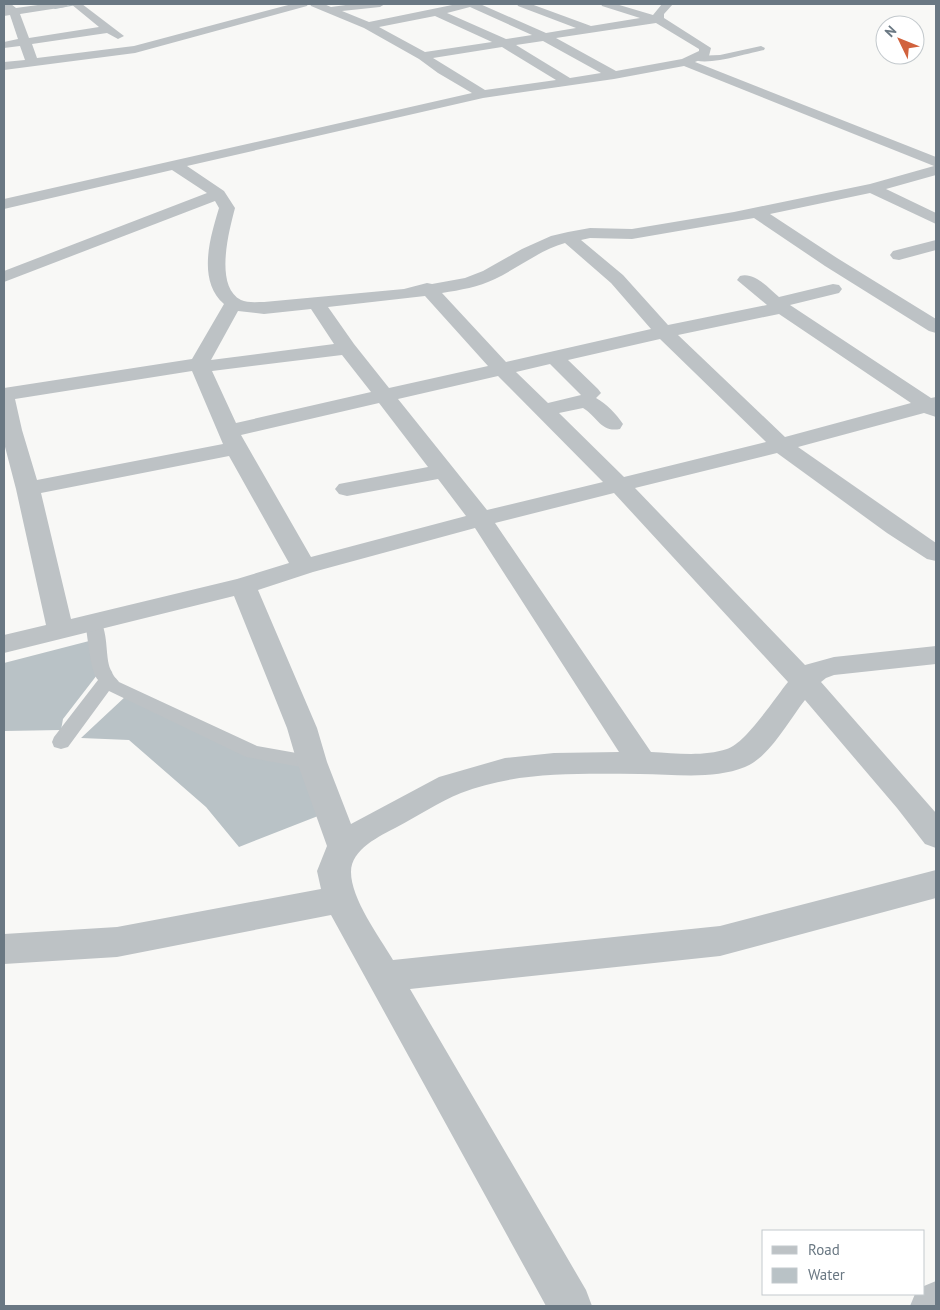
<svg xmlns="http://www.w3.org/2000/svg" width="940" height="1310" viewBox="0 0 940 1310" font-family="'PT Sans',sans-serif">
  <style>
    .water { fill: #b9c2c6 }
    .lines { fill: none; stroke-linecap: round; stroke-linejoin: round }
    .stream { fill: #b9c2c6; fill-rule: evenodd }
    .service { fill: #bdc2c5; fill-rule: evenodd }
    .minor { fill: #bdc2c5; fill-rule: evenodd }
  </style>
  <rect width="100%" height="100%" fill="#f8f8f6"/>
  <g class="water">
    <path d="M93,640L97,675L63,719L61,730L4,731V663Z"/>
    <path d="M126,696L260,758L301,762L318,816L239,847L206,807L129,740L81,738Z"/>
  </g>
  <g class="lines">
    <path class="stream" d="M75,4H82L55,9L53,8Z"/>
    <g class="service">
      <path d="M761,46L765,48L764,50C747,53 704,68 690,58L694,56L720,55Z"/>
      <path d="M93,617L99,618C110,635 104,660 112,672C113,676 117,679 119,682L257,746L319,757L322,762L319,767L312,769L246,757L109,691L68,747L61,749L54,747L52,742L54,737L98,680C90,671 88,637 85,622L87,618Z"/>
    </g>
    <g class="minor">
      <path d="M4,4H11L16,8L45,4H70L65,7L20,14L29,38L99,27L71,4H82L124,36L118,39L107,33L32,44L37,58L134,46L292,4H308L307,6L135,53L4,70V62L25,60L20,46L4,48V42L18,39L10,15L4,16Z"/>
      <path d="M310,4H324L331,7L353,4H385L380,7L342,11L369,22L457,4H480L546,33L576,28L518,6L517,4H531L591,26L640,18L602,6L601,4H616L653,15L662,4H673L664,14V18L711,48L709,56L695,62L936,157V175L886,189L936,213V224L870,193L770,214L837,258L936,319V333L929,331L825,266L754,218L632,239L590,238L581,240L623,275L668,325L767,305L737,280L740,276C755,272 768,288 779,297L833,284L839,285L842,289L839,293L790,305L931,398L936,397V417L924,413L798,447L936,543V561L927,559L887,533L777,453L635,488L805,665L834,657L936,646V664L834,675L826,678L821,682L936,813V848L925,844L897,808L805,700C789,720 769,758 745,767C713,780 674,774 640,774C580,774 517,771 461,793C439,802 418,816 397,827C380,836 351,849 351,872C351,899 379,936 393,960L720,926L936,870V898L720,956L410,989L586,1290L592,1306H546L331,915L117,957L4,964V934L117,927L321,889L317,871L327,846L297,762L287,728L234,596L4,653V635L46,625L16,489L4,443V388L192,359L224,304C197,280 210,238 219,208L215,201L4,282V271L207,193L172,170L4,209V199L472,93L438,73L419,59L364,28L311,6ZM470,7L532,35L506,39L447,13ZM435,16L492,42L425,52L379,27ZM656,23L699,49V51L682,59L616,71L556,38ZM543,41L601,73L570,78L516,45ZM502,47L556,80L485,90L433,58ZM684,66L934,166L870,184L734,212L632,229L590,228L568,232L551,236L522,249L483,271L465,278L432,284L427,283L404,289L264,302C257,302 247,303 241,300C214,286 229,231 235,208L224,191L187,166L483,98L614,79ZM565,243L611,283L651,329L506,362L442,293C461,290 478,287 495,279C518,268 540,250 565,243ZM425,296L488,366L389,388L354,344L328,307ZM311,309L334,344L211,360L238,311L264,314ZM779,314L911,403L785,437L678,335ZM660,339L766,442L624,477L559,413L583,408C597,416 601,433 620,429L623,424C616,414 607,404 596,398L601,393L598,389L568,360ZM342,355L371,392L236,423L212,371ZM550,364L581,395L548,403L516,372ZM192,371L223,444L37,480L22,430L15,399ZM498,376L603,482L487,510L398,399ZM379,403L428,467L339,484L335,489L339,494L347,496L438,479L466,516L311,557L241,435ZM229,456L289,563L237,579L71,619L41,493ZM614,493L788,682C775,698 745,744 727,749C703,757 675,753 651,752L495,523ZM475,528L619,752L554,753L505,758L439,777L351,824L327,762L317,728L258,590L313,572Z"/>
      <path d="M936,240V250L899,260L893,259L890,255L893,251Z"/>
      <path d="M936,1281V1306H910L915,1294H924V1286Z"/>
    </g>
  </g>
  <rect width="940" height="1310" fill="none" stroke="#6a7883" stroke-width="10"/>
  <rect x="762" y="1230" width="162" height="65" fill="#ffffff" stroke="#c3c9cd"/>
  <rect x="772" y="1246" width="25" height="8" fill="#bdc2c5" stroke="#c3c9cd"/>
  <text x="808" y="1255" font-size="15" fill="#6a7883">Road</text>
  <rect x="772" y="1268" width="25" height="15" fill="#b9c2c6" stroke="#c3c9cd"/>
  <text x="808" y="1280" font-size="15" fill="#6a7883">Water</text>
  <g transform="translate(900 40) rotate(313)"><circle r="24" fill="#ffffff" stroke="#c3c9cd"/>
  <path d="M0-4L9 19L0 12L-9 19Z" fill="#d1623d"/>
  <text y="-8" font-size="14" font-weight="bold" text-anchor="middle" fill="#6a7883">N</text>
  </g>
</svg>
